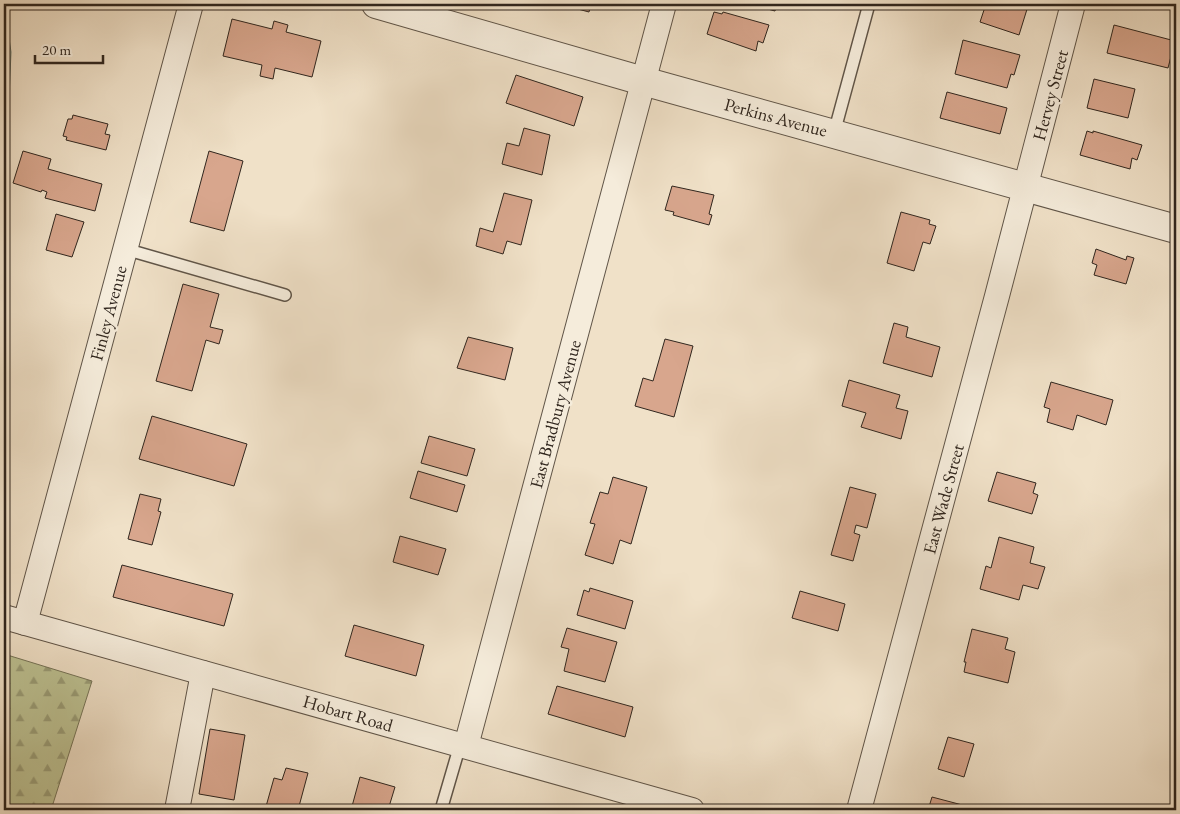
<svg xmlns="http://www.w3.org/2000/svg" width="1180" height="814" viewBox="0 0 1180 814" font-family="'EB Garamond',serif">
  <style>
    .forest { fill: url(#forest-firs); stroke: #767458 }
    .water { fill: url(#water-waves); stroke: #708177 }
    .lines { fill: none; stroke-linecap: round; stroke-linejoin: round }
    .shore { stroke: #657268; stroke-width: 1 }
    .building { fill: #d8a68d; stroke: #30261e }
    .service-casing { stroke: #605548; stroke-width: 14 }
    .minor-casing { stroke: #605548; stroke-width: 26 }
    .tertiary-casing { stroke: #605548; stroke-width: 30 }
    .service { stroke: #f5ecdb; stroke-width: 11 }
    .minor { stroke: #f5ecdb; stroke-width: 24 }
    .tertiary { stroke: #f5ecdb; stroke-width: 28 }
    .labels { text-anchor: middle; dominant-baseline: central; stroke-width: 5; stroke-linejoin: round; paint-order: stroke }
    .street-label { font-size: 18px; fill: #30261e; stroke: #f5ecdb }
  </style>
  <defs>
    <pattern id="forest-firs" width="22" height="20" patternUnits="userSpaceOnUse" patternTransform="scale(1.25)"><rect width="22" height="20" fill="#bdc293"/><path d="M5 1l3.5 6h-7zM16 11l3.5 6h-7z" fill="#9a9d77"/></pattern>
    <pattern id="water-waves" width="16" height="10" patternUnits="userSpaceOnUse" patternTransform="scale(1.25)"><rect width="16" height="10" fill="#9abeb2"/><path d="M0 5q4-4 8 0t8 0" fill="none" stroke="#7e9a90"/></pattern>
  </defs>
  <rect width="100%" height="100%" fill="#f0e1c8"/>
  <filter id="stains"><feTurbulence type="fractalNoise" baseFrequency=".004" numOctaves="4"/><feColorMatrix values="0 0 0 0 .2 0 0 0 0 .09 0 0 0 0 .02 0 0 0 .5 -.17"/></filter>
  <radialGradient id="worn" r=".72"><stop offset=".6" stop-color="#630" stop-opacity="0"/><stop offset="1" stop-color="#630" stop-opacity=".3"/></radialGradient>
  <path class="forest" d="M4,654L92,681L51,810H4Z"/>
  <path class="water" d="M4,4L11,52L9,98L4,145Z"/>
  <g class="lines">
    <path class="shore" d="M4,37L6,53L4,103"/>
  </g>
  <g class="building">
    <path d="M559,4H591L589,12Z"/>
    <path d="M749,4H777L775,11Z"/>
    <path d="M986,4L1028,6L1019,35L980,22Z"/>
    <path d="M1117,4H1156L1155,8Z"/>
    <path d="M714,12L722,14L723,12L769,25L763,43L758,41L756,51L707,34Z"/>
    <path d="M232,19L272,29L274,21L288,25L286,32L321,41L312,77L275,68L273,79L260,76L262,65L223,56Z"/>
    <path d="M1114,25L1175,41L1168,68L1107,53Z"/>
    <path d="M963,40L1020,55L1014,75L1011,74L1007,88L955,74Z"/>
    <path d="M516,75L583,97L574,126L506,103Z"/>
    <path d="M1094,79L1135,89L1128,118L1087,108Z"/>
    <path d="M947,92L1007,108L1000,134L940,118Z"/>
    <path d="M73,115L108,124L105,134L110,135L106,150L66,140L67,137L63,136L68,119H72Z"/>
    <path d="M524,128L550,135L542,175L502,164L507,143L519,146Z"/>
    <path d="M1087,131L1093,133V131L1142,145L1137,160L1132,158L1130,169L1080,155Z"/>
    <path d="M23,151L51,159L48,169L102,184L95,211L45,198L47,192L42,190L41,192L13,183Z"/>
    <path d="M209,151L243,161L224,231L190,222Z"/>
    <path d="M672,186L714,195L709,214L712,215L709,225L673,215L674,212L665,210Z"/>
    <path d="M504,193L532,200L521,245L507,241L503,254L476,246L480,228L493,232Z"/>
    <path d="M901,212L930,220L929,224L936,226L930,244L923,242L914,271L887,263Z"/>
    <path d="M56,214L84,222L72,257L46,250Z"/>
    <path d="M1096,249L1126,260L1127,256L1134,258L1126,284L1094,275L1097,265L1092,263Z"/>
    <path d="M183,284L219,294L210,327L223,330L219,344L206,340L192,391L156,381Z"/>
    <path d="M894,323L908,327L906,337L940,347L932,377L883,363Z"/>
    <path d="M468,337L513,348L505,380L457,368Z"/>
    <path d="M665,339L693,346L674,417L635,406L643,378L653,381Z"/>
    <path d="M849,380L900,395L896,408L908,411L901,439L861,427L866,413L842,406Z"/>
    <path d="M1051,382L1113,400L1106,425L1077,415L1073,430L1047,422L1050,409L1044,407Z"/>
    <path d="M152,416L247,444L234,486L139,459Z"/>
    <path d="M429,436L475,449L467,476L421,463Z"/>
    <path d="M418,471L465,485L457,512L410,498Z"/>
    <path d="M997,472L1036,483L1033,493L1038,495L1032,514L988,501Z"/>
    <path d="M613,477L647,487L631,544L620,540L613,564L585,555L595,524L590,523L600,492L608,494Z"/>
    <path d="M850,487L876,494L867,528L856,525L854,533L860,535L853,561L831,555Z"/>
    <path d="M140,494L161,499L158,511L161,512L152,545L128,539Z"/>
    <path d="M400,536L446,549L438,575L393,562Z"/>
    <path d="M999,537L1034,547L1030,563L1045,567L1038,589L1023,585L1019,600L980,589L986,566L991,568Z"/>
    <path d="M122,565L233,594L224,626L113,597Z"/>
    <path d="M590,588L633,601L625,629L577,615L584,590L589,592Z"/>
    <path d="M800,591L845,604L838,631L792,618Z"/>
    <path d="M354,625L424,645L416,676L345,656Z"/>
    <path d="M567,628L617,642L605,682L564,671L569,649L561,647Z"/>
    <path d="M972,629L1008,638L1005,649L1015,652L1008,683L964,672L966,662H964Z"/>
    <path d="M557,686L633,707L625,737L548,714Z"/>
    <path d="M210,729L245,735L234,800L199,794Z"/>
    <path d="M948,737L974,744L964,777L938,769Z"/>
    <path d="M286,768L308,773L298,810H265L274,778L282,780Z"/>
    <path d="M360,777L395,787L388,810H351Z"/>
    <path d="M932,797L970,807L969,810H928Z"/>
  </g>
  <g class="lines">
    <g class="service-casing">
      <g id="service">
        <path d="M834,133L869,4"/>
        <path d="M125,249L285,295"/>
        <path d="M441,810L460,745"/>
      </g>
    </g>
    <g class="minor-casing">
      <g id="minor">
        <path d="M4,617L692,810"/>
        <path d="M25,623L191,4"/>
        <path d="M466,746L664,4"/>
        <path d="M177,810L203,673"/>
        <path d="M859,810L997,296L1073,4"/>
      </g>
    </g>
    <g class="tertiary-casing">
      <path id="tertiary" d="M376,4L643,81L1176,229"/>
    </g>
    <use href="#service" class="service"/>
    <use href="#minor" class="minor"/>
    <use href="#tertiary" class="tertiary"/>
  </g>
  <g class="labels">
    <g class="street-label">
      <text transform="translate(1050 95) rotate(-75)">Hervey Street</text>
      <text transform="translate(776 117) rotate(15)">Perkins Avenue</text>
      <text transform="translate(108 313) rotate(-75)">Finley Avenue</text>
      <text transform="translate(555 414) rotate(-75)">East Bradbury Avenue</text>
      <text transform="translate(943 499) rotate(-75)">East Wade Street</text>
      <text transform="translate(348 713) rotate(16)">Hobart Road</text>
    </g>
  </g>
  <rect width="1180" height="814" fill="none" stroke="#f0e1c8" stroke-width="20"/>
  <rect x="5" y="5" width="1170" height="804" fill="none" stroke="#30261e" stroke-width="2.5"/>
  <rect x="10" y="10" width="1160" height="794" fill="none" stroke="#30261e"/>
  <path d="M35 55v8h68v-8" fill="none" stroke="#30261e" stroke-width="2.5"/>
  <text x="42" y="55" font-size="15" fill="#30261e" stroke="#f5ecdb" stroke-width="4" paint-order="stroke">20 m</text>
  <rect width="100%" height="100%" filter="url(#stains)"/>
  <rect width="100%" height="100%" fill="url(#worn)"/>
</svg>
